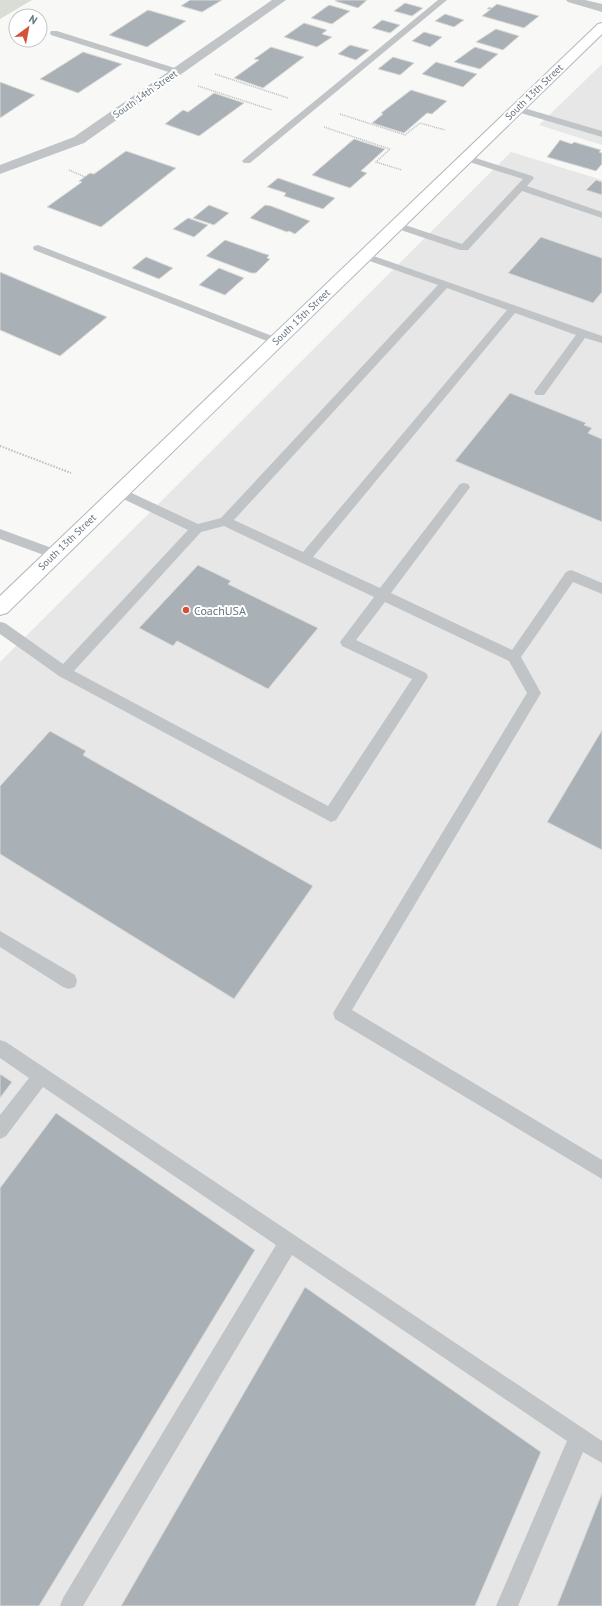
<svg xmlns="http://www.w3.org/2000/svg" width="602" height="1606" viewBox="0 0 602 1606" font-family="'PT Sans',sans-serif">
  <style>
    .built { fill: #e6e7e6 }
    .green { fill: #d9ddd5 }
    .building { fill: #aab1b6; stroke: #dadad8 }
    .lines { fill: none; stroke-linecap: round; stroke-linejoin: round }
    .secondary-casing { stroke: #b2b8bc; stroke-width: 2 }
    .path-far1 { stroke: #babdbf; stroke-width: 1.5; stroke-dasharray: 1 1; stroke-linecap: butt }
    .path { stroke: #babdbf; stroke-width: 2; stroke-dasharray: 1.5 1.5; stroke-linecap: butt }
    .lane { fill: #c0c4c7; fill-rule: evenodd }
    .street { fill: #c0c4c7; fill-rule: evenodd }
    .secondary { fill: #fff; fill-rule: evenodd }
    .poi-dot { fill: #d55239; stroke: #fff; stroke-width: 1.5 }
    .labels { text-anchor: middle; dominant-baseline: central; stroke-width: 4; stroke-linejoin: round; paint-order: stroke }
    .far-street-label { font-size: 10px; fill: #66757e; stroke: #fff }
    .poi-label { font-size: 12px; fill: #66757e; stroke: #fff; text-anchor: start }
  </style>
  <rect width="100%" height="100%" fill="#f8f8f6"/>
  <g class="built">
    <path d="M602,64V145L539,125Z"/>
    <path d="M511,152L602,180V1606H0V662Z"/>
  </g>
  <path class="green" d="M0,0H32L0,19Z"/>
  <g class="building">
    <path d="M190,0H222L202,12L181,6Z"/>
    <path d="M337,0H367L358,8L335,1Z"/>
    <path d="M405,3L423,8L412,16L394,11Z"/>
    <path d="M497,4L539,16L524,28L482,16L491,9H487L489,7L492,8Z"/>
    <path d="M329,5L350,11L332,24L311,18Z"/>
    <path d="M148,10L186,21L147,47L109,35Z"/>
    <path d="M445,14L464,20L454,27L435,21Z"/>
    <path d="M382,20L400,25L390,33L372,28Z"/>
    <path d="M304,23L327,30L322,34L332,37L317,47L284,37Z"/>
    <path d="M496,29L519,36L503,50L476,42Z"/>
    <path d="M424,32L442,37L430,47L412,41Z"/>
    <path d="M350,45L369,50L356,60L338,54Z"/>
    <path d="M271,47L304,57L263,88L234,78L259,60L254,59Z"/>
    <path d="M475,47L498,54L480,69L454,62Z"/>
    <path d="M83,52L122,64L78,93L40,79Z"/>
    <path d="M393,57L414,63L400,75L378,69Z"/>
    <path d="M436,62L477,74L463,87L422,74Z"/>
    <path d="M0,82L35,95L0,118Z"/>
    <path d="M411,90L447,101L432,114L427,113L404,133L372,123L383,114L381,113Z"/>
    <path d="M214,93L244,103L199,136L165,124L183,110L188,112Z"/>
    <path d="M354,139L385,149L361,171L367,173L350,188L312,175Z"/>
    <path d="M560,140L572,144L574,142L601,150L599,152L602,153V164L596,171L547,157Z"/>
    <path d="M126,151L176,168L101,227L47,207L82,182L79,181L90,173L94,174Z"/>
    <path d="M278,178L335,198L323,209L284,196L286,193L267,187Z"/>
    <path d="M596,180L602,182V195L586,190Z"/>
    <path d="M209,205L229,213L214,225L193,218Z"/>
    <path d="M265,205L271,206L310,221L295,234L289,231L287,232L250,218Z"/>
    <path d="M188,218L208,225L194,237L173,229Z"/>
    <path d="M541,237L602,258V292L593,303L508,273Z"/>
    <path d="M225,240L265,254L269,255L267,258L270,259L256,273H251L206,256Z"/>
    <path d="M146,257L173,268L159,279L132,268Z"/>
    <path d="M219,268L244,278L225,295L199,285Z"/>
    <path d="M0,272L107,317L60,356L0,330Z"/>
    <path d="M510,393L586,423L584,425L592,428L588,433L602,439V522L455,461Z"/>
    <path d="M198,565L231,581L228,584L318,628L268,689L177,641L173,646L139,628Z"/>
    <path d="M602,730V850L547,822Z"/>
    <path d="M50,731L86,751L83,755L313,886L234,999L0,854V786Z"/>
    <path d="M0,1074L12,1082L0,1098Z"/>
    <path d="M56,1113L255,1250L39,1606H0V1188Z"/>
    <path d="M305,1287L541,1452L475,1606H121Z"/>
    <path d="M602,1493V1606H557Z"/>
  </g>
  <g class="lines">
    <g class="secondary-casing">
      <path id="secondary" d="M602,23V34L7,613L0,615V596L598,24Z"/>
    </g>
    <g class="path-far1">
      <path d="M215,74L288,98"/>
      <path d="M198,86L272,110"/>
      <path d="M340,114L405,135L420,123L445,130"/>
      <path d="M324,127L390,149L376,162L402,170"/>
      <path d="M69,170L85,177"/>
    </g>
    <path class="path" d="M0,446L71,473"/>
    <g class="lane">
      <path d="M438,0H447L250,163H244L242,161L244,159Z"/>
      <path d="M51,31H57L181,70L182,72L178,75L175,74L51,35L50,33Z"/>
      <path d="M517,106L602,131V137L514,111L513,109Z"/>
      <path d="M466,155L532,176L534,178L527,186L602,212V218L522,191L468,250H460L392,227L391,225L396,222L462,244L523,179L463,160L461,158L463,156Z"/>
      <path d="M38,245L280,339L281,341L276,344L272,343L34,250L33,248L34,246Z"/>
      <path d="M365,253L602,336V343L585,338L544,395H536L534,392L576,335L515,313L313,557L380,588L460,484L464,483L468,484L470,487L468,490L391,593L512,650L566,572L571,570L576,572L602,583V594L573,582L521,657L541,693L352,1010L602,1160V1179L335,1019L333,1013L527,693L509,661L385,602L356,640L426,673L428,677L336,820L331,822L59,676L0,634V622L5,623L63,664L188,530L115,495L113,492L115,489L119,488L123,489L198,524L221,518L438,285L361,258L360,256L361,254ZM447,288L507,310L303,552L234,520ZM224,526L374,597L340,642L342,646L412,679L328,806L74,671L201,532Z"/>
      <path d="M0,529L60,551L61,554L60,557L55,559L0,539Z"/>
      <path d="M0,931L75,975L77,981L75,987L69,989L63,987L0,947Z"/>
      <path d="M0,1040L6,1042L602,1441V1463L583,1452L518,1606H496L567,1441L292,1255L83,1606H60L63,1598L276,1245L43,1087L6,1136L0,1139V1115L29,1078L0,1058Z"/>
    </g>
    <g class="street">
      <path d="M272,0H286L84,143L0,174V165L74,137Z"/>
      <path d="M566,0H585L602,4V12L568,2Z"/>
    </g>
    <use href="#secondary" class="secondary"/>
  </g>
  <circle class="poi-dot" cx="186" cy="610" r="4"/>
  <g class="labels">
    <g class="far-street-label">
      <text transform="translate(534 92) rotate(-44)">South 13th Street</text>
      <text transform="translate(145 94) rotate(-35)">South 14th Street</text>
      <text transform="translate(301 317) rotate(-44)">South 13th Street</text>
      <text transform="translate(67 542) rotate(-44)">South 13th Street</text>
    </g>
    <g class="poi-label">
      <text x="194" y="610">CoachUSA</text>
    </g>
  </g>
  <g transform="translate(28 28) rotate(32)"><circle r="19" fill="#ffffff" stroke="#c2c8cb"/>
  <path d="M0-3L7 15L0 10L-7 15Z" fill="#d55239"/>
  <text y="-6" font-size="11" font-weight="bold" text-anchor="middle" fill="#66757e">N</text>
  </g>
</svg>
